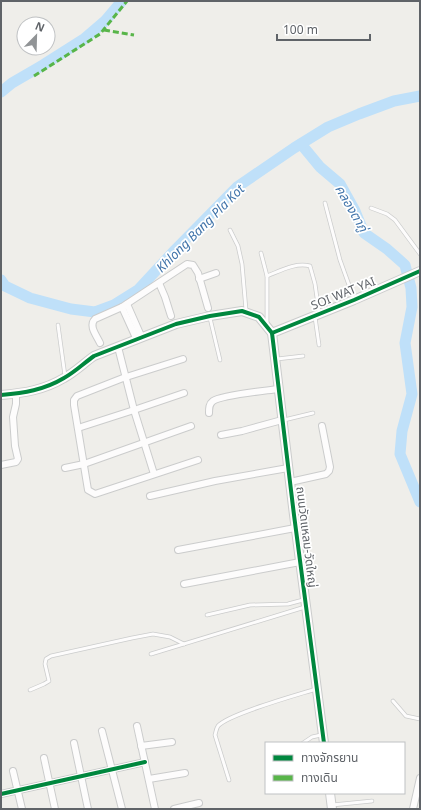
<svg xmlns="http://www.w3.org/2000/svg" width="421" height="810" viewBox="0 0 421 810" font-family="'Noto Sans','Noto Sans Thai',sans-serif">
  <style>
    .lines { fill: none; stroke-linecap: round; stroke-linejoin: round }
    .river { stroke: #bfe0f9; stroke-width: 11 }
    .service-casing { stroke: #cbcccc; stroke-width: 4.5 }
    .minor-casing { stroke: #cbcccc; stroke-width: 8 }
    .tertiary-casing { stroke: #cbcccc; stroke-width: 10 }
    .service { stroke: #fdfcfc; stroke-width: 3 }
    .minor { stroke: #fdfcfc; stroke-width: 6 }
    .tertiary { stroke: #fdfcfc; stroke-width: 8 }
    .quiet { stroke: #58b549; stroke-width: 3; stroke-dasharray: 6 3; stroke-linecap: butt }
    .cycleway-casing { stroke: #fff; stroke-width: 6 }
    .cycleway { stroke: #00873e; stroke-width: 4 }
    .labels { text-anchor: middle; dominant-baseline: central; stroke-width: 3.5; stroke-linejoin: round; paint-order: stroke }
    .street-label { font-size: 12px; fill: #5f6368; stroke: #fff }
    .water-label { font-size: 13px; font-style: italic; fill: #4174aa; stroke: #fff }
  </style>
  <rect width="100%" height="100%" fill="#efeeea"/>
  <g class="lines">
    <g class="river">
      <path d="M1,92L12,83L43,65L84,39L105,21L122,1"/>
      <path d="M301,144L320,167L340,184L355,211L364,233L387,249L405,265L411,288L412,307L405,343L412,394L402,431L400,454L420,502"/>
      <path d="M1,280L5,286L30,298L71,309L95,312L114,305L138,290L175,250L237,187L294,148L328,127L359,114L394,101L420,96"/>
    </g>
    <g class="service-casing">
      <g id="service">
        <path d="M325,203L340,260L354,299"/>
        <path d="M371,208L387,214L395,220L420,254"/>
        <path d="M230,230L238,246L242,264L246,310"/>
        <path d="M261,253L267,276V325"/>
        <path d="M267,276C280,271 296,262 310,266L315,284L319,312"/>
        <path d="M315,317L319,345"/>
        <path d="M210,318L220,360"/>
        <path d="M58,325L65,376"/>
        <path d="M277,359L303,356"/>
        <path d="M284,420L313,413"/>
        <path d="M207,615L250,605L288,604L303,600"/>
        <path d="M151,654L305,607"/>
        <path d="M30,690L44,684L49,681L45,664L46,659L51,656L132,638L153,634L170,637L184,644"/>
        <path d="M393,701L406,716L420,719"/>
        <path d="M303,743L312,737L321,735"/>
        <path d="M229,780L215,735C216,732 216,729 218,726C228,714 297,695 316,689"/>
        <path d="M332,805L372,801"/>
      </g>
    </g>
    <g class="minor-casing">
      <g id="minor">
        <path d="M199,279L216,273"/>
        <path d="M159,283L165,297L171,316"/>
        <path d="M127,304L142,338"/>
        <path d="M122,307L137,340"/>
        <path d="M100,343C97,336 88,326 95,319L122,307L187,264L193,265L198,273L208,308"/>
        <path d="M118,347L134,410L154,474"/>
        <path d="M183,359L123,378L77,396L74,400V405L88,490L95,494L198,460"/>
        <path d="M209,413C209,408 209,404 213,401C222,395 264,391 278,389"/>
        <path d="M78,428L134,410L184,393"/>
        <path d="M221,435L242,431L282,420"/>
        <path d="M1,465L16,462L18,459L15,446L13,417L16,404V394"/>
        <path d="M65,468L84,464L191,426"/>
        <path d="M290,482L326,474L329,471L330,467L322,426"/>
        <path d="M150,496L215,481L288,468"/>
        <path d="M178,550L295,528"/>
        <path d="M184,584L300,562"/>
        <path d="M137,726L155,809"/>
        <path d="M102,731L122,809"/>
        <path d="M74,743L88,809"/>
        <path d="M141,746L172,742"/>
        <path d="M44,758L55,809"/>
        <path d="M13,771L22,809"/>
        <path d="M149,779L185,773"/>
        <path d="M1,794L145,762"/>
        <path d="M174,809L199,803"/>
        <path d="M413,809L420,778"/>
      </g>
    </g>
    <g class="tertiary-casing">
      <g id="tertiary">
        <path d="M272,333L354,300L420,271"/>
        <path d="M1,395C24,393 44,390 64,378C75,372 84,363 94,356L176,324L210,316L242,311L259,317L272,333L294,515L324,743"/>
        <path d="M330,793L332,809"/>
      </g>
    </g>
    <use href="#service" class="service"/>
    <use href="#minor" class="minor"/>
    <use href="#tertiary" class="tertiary"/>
    <g class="quiet">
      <path d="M104,30L134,35"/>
      <path d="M34,76L100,34L127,1"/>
    </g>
    <g class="cycleway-casing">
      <g id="cycleway">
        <path d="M272,333L354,300L420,271"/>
        <path d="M1,395C24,393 44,390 64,378C75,372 84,363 94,356L176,324L210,316L242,311L259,317L272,333L294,515L324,743"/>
        <path d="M1,794L145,762"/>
      </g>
    </g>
    <use href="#cycleway" class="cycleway"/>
  </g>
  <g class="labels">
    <g class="street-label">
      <text transform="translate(343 293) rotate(-22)">SOI WAT YAI</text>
      <text transform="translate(307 537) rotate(83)">ถนนวัดแหลม-วัดใหญ่</text>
    </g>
    <g class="water-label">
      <text transform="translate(352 208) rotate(60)">คลองตาภู่</text>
      <text transform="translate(200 228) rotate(-45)">Khlong Bang Pla Kot</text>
    </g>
  </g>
  <rect width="421" height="810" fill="none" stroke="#5f6368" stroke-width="4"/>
  <rect x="265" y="742" width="140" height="52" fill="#ffffff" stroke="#bfc1c3"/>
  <rect x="273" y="755" width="20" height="6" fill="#00873e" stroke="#bfc1c3"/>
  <text x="301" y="762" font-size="12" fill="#5f6368">ทางจักรยาน</text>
  <rect x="273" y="775" width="20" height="6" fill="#58b549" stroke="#bfc1c3"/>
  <text x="301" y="782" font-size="12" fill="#5f6368">ทางเดิน</text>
  <g transform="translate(36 36) rotate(23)"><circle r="19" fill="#ffffff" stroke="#bfc1c3"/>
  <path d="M0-3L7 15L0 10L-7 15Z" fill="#919496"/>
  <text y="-6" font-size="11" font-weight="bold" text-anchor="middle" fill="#5f6368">N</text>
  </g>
  <path d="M277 34v6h93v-6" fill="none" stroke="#5f6368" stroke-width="2"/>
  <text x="283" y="34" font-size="12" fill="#5f6368" stroke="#ffffff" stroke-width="3" paint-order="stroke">100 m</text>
</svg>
